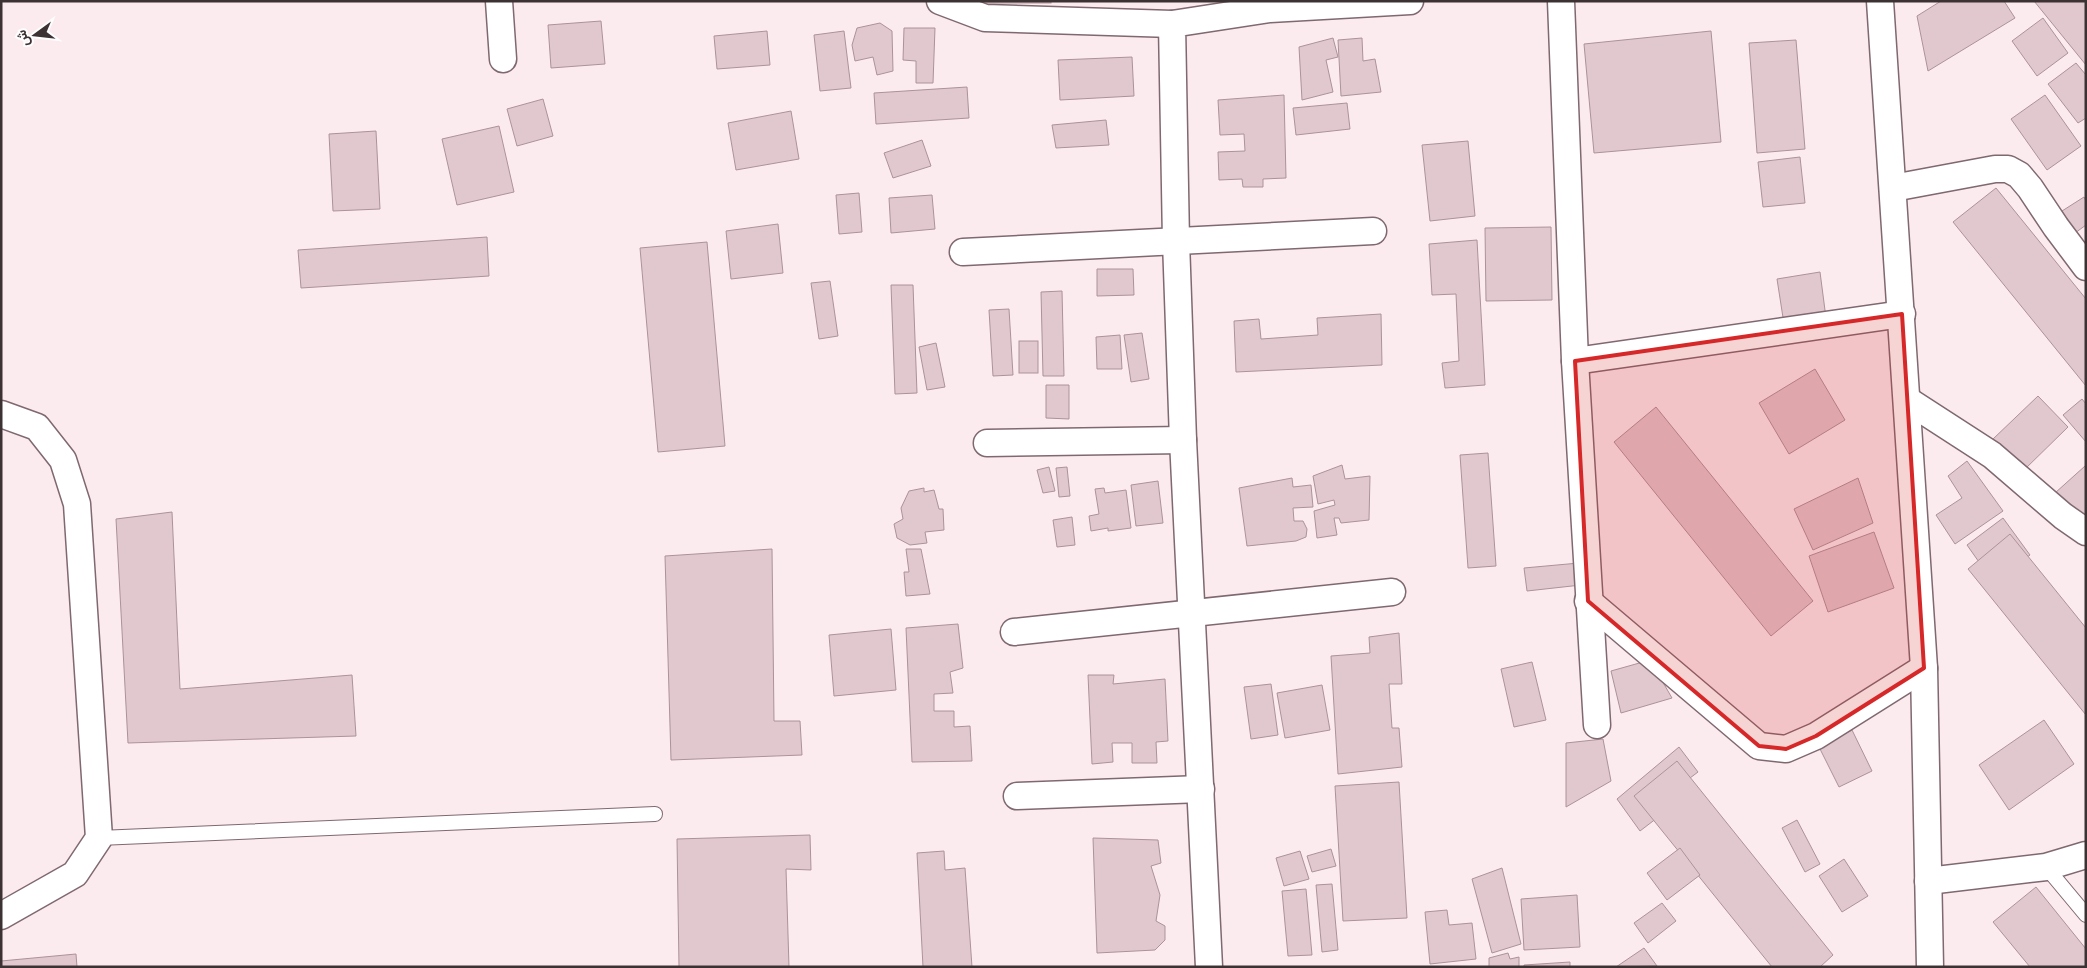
<svg xmlns="http://www.w3.org/2000/svg" width="2087" height="968" viewBox="0 0 2087 968" font-family="Overpass,Vazirmatn,sans-serif">
  <style>
    .building { fill: #e1c7ce; stroke: #ac939a }
    .lines { fill: none; stroke-linecap: round; stroke-linejoin: round }
    .lane-casing { stroke: #7f686f; stroke-width: 16 }
    .street-casing { stroke: #7f686f; stroke-width: 29 }
    .lane { stroke: #fff; stroke-width: 14 }
    .street { stroke: #fff; stroke-width: 26 }
    .marked { fill: #d62828; fill-opacity: 0.2; stroke: #d62828; stroke-width: 4; stroke-linejoin: round }
  </style>
  <rect width="100%" height="100%" fill="#fbebef"/>
  <g class="building">
    <rect x="982" y="1" width="69" height="2"/>
    <path d="M1941,1H2004L2015,18L1928,71L1917,16Z"/>
    <path d="M2034,1H2086V65Z"/>
    <path d="M2043,18L2068,53L2037,76L2012,41Z"/>
    <path d="M601,21L605,64L551,68L548,25Z"/>
    <path d="M880,23L892,31L893,71L877,75L873,57L855,61L852,45L857,28Z"/>
    <path d="M904,28H935L933,83H916V61L903,60Z"/>
    <path d="M767,31L770,65L717,69L714,36Z"/>
    <path d="M844,31L851,88L820,91L814,35Z"/>
    <path d="M1711,31L1721,142L1594,153L1584,44Z"/>
    <path d="M1333,38L1338,57L1326,60L1333,92L1302,100L1299,47Z"/>
    <path d="M1362,38L1363,61L1375,59L1381,92L1341,96L1338,40Z"/>
    <path d="M1796,40L1805,149L1757,153L1749,43Z"/>
    <path d="M1132,57L1134,96L1060,100L1058,60Z"/>
    <path d="M2076,63L2086,75V118L2078,123L2048,84Z"/>
    <path d="M967,87L969,118L876,124L874,93Z"/>
    <path d="M1284,95L1286,178L1263,179V187H1243L1242,179L1219,180L1218,152L1245,151L1244,134L1220,135L1218,100Z"/>
    <path d="M2045,95L2081,146L2047,170L2011,119Z"/>
    <path d="M543,99L553,136L517,146L507,109Z"/>
    <path d="M1347,103L1350,129L1296,135L1293,108Z"/>
    <path d="M791,111L799,159L736,170L728,123Z"/>
    <path d="M1106,120L1109,145L1056,148L1052,125Z"/>
    <path d="M499,126L514,192L457,205L442,139Z"/>
    <path d="M376,131L380,209L333,211L329,134Z"/>
    <path d="M922,140L931,166L893,178L884,153Z"/>
    <path d="M1468,141L1475,216L1430,221L1422,145Z"/>
    <path d="M1800,157L1805,203L1763,207L1758,162Z"/>
    <path d="M1996,188L2086,299V386L1953,222Z"/>
    <path d="M859,193L862,232L839,234L836,195Z"/>
    <path d="M932,195L935,229L891,233L889,198Z"/>
    <path d="M2084,197L2086,201V225L2075,233L2062,211Z"/>
    <path d="M778,224L783,273L731,279L726,231Z"/>
    <path d="M1551,227L1552,300L1486,301L1485,228Z"/>
    <path d="M487,237L489,276L301,288L298,250Z"/>
    <path d="M1477,240L1485,385L1445,388L1442,363L1459,361L1456,294L1432,295L1429,244Z"/>
    <path d="M707,242L725,446L658,452L640,248Z"/>
    <path d="M1097,269H1133L1134,295L1097,296Z"/>
    <path d="M1820,272L1826,318L1784,324L1777,279Z"/>
    <path d="M830,281L838,336L819,339L811,283Z"/>
    <path d="M891,285H913L917,393L895,394Z"/>
    <path d="M1062,291L1064,376H1043L1041,292Z"/>
    <path d="M1009,309L1013,375L993,376L989,310Z"/>
    <path d="M1381,314L1382,365L1236,372L1234,321L1259,319L1261,339L1318,335L1317,318Z"/>
    <path d="M1142,333L1149,379L1131,382L1124,335Z"/>
    <path d="M1120,335L1122,369H1097L1096,337Z"/>
    <rect x="1019" y="341" width="19" height="32"/>
    <path d="M936,343L945,387L927,390L919,347Z"/>
    <path d="M1815,369L1845,420L1789,454L1759,403Z"/>
    <path d="M1046,385H1069V419L1046,418Z"/>
    <path d="M2038,396L2068,427L2023,471L1993,439Z"/>
    <path d="M2082,399L2086,404V442L2063,415Z"/>
    <path d="M1656,407L1813,601L1771,636L1614,442Z"/>
    <path d="M1488,453L1496,566L1468,568L1460,455Z"/>
    <path d="M1967,461L2003,511L1955,544L1936,515L1962,498L1948,476Z"/>
    <path d="M1342,465L1345,479L1370,476L1369,520L1341,523L1339,518H1334L1337,535L1317,538L1314,511L1335,505L1334,500L1318,504L1313,476Z"/>
    <path d="M2085,466H2086V526L2055,493Z"/>
    <path d="M1049,467L1055,491L1043,493L1037,470Z"/>
    <path d="M1067,467L1070,496L1059,497L1056,468Z"/>
    <path d="M1292,478L1293,487L1311,485L1313,507L1293,508L1294,521H1303L1307,529L1306,537L1296,541L1247,546L1239,488Z"/>
    <path d="M1858,478L1873,523L1813,550L1794,509Z"/>
    <path d="M1158,481L1163,523L1136,526L1131,485Z"/>
    <path d="M924,488V492L934,490L939,509H943L944,530L925,532L927,543L910,545L897,538L894,524L903,519L901,508L909,491Z"/>
    <path d="M1104,488L1105,493L1126,490L1131,528L1108,531V528L1091,531L1089,516L1099,514L1095,489Z"/>
    <path d="M172,512L180,689L352,675L356,736L128,743L116,519Z"/>
    <path d="M1072,517L1075,545L1057,547L1053,520Z"/>
    <path d="M2003,518L2030,555L1993,582L1967,545Z"/>
    <path d="M1874,532L1894,588L1828,612L1809,556Z"/>
    <path d="M2010,534L2086,628V715L1968,569Z"/>
    <path d="M772,549L774,721H800L802,755L671,760L665,556Z"/>
    <path d="M906,549H921L930,594L906,596L904,572H909Z"/>
    <path d="M1579,563L1581,585L1527,591L1524,568Z"/>
    <path d="M958,624L963,668L950,672L953,693L934,694V711H954V727L970,726L972,761L912,762L906,628Z"/>
    <path d="M891,629L896,690L834,696L829,635Z"/>
    <path d="M1399,633L1402,684H1389L1392,728H1399L1402,767L1338,774L1331,656L1370,653L1369,637Z"/>
    <path d="M1650,660L1672,698L1621,713L1611,671Z"/>
    <path d="M1532,662L1546,720L1514,727L1501,669Z"/>
    <path d="M1088,675H1114L1113,684L1165,679L1168,741L1156,742L1157,763H1132V743H1112L1113,762L1092,764Z"/>
    <path d="M1271,684L1278,735L1251,739L1244,687Z"/>
    <path d="M1322,685L1330,730L1285,738L1277,693Z"/>
    <path d="M2044,720L2074,764L2009,810L1979,765Z"/>
    <path d="M1852,730L1872,771L1839,787L1819,747Z"/>
    <path d="M1603,739L1611,781L1566,807V743Z"/>
    <path d="M1679,747L1698,772L1650,808L1657,818L1640,831L1617,799Z"/>
    <path d="M1677,761L1833,955L1820,967H1772L1634,796Z"/>
    <path d="M1399,782L1407,918L1343,921L1335,786Z"/>
    <path d="M1797,820L1820,864L1805,872L1782,828Z"/>
    <path d="M810,835L811,870L786,869L789,967H679L677,839Z"/>
    <path d="M1093,838L1158,840L1161,863L1151,866L1160,895L1156,921L1165,926V940L1155,950L1097,953Z"/>
    <path d="M1680,848L1700,875L1667,900L1647,873Z"/>
    <path d="M1331,849L1336,866L1312,872L1307,856Z"/>
    <path d="M944,851L945,870L965,868L972,967H923L917,853Z"/>
    <path d="M1300,851L1309,879L1284,886L1276,858Z"/>
    <path d="M1844,859L1868,896L1842,912L1819,876Z"/>
    <path d="M1502,868L1521,944L1492,953L1472,879Z"/>
    <path d="M1332,884L1338,950L1322,952L1316,885Z"/>
    <path d="M2036,887L2086,949V967H2030L1993,922Z"/>
    <path d="M1306,889L1312,955L1288,956L1282,891Z"/>
    <path d="M1577,895L1580,947L1524,950L1521,899Z"/>
    <path d="M1662,903L1676,921L1648,943L1634,923Z"/>
    <path d="M1447,910L1449,925L1472,923L1476,959L1430,964L1425,912Z"/>
    <path d="M1644,948L1657,966L1616,967Z"/>
    <path d="M1508,953L1510,959L1519,957V967H1489V958Z"/>
    <path d="M76,954L77,967H1V961Z"/>
    <path d="M1570,962V967H1524V965Z"/>
  </g>
  <g class="lines">
    <g class="lane-casing">
      <g id="lane">
        <path d="M99,838L655,814"/>
        <path d="M2046,867L2086,915"/>
      </g>
    </g>
    <g class="street-casing">
      <g id="street">
        <path d="M499,1L503,59"/>
        <path d="M940,1L985,18L1172,24"/>
        <path d="M1561,1L1575,361L1597,725"/>
        <path d="M1880,1L1924,668L1930,967"/>
        <path d="M1893,188L1995,169H2008L2019,175L2030,188L2056,227L2086,267"/>
        <path d="M963,252L1373,231"/>
        <path d="M1575,361L1902,314"/>
        <path d="M1907,400L1992,455L2063,516L2086,532"/>
        <path d="M1,414L37,427L63,460L77,504L99,838L75,874L1,916"/>
        <path d="M987,443L1183,440"/>
        <path d="M1588,601L1759,746L1786,749L1816,736L1924,668"/>
        <path d="M1014,632L1392,592"/>
        <path d="M1017,796L1201,789"/>
        <path d="M1928,881L2046,867L2086,855"/>
        <path d="M1209,967L1183,440L1176,241L1172,24L1270,9L1410,1"/>
      </g>
    </g>
    <use href="#lane" class="lane"/>
    <use href="#street" class="street"/>
  </g>
  <path class="marked" d="M1902,314L1924,668L1816,736L1786,749L1759,746L1588,601L1575,361Z"/>
  <rect width="2087" height="968" fill="none" stroke="#3c3234" stroke-width="5"/>
  <g transform="translate(35 35) rotate(255)" stroke="#fdfdfd" stroke-width="4" paint-order="stroke">
  <path d="M0-4L9 19L0 12L-9 19Z" fill="#3c3234"/>
  <text y="-8" font-size="14" font-weight="bold" text-anchor="middle" fill="#3c3234">ش</text>
  </g>
</svg>
